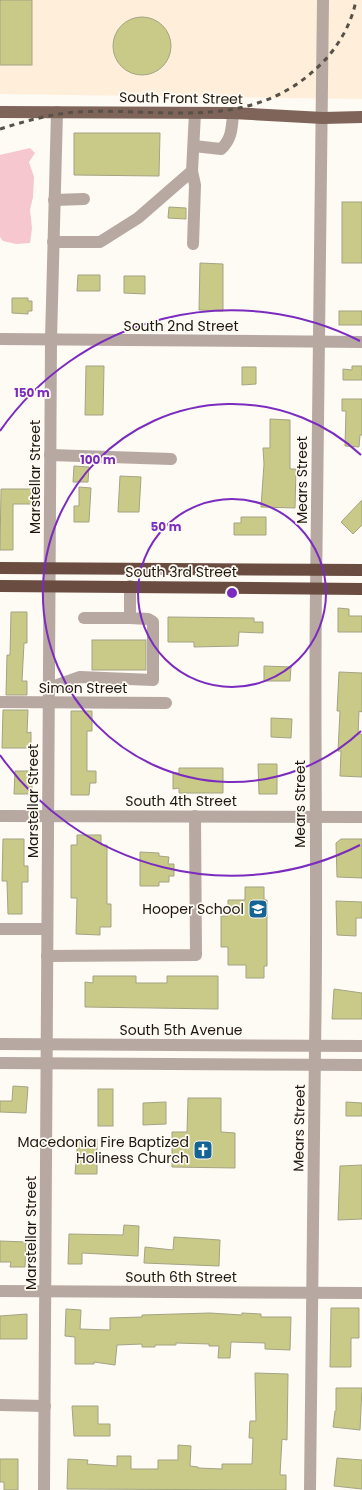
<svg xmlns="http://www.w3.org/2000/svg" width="362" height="1490" viewBox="0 0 362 1490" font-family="Poppins,sans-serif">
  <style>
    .built { fill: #ffefda }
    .green { fill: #f6c7cf }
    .building { fill: #c9ca87; stroke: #a4a484 }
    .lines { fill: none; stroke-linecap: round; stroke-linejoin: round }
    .minor { stroke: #b8a8a2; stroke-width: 12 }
    .major { stroke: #7f645a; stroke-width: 12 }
    .highway { stroke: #6a4c41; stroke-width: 12 }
    .rail { stroke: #585148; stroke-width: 3; stroke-dasharray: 5 5; stroke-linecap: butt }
    .ring { fill: none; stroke: #7b2cbf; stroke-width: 2 }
    .labels { text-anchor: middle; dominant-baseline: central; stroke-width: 3.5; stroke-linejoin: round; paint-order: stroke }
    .street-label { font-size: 14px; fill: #20180e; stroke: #fefaf4 }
    .poi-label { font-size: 14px; fill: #20180e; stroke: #fefaf4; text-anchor: end }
    .centre { fill: #7b2cbf; stroke: #fefaf4; stroke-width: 2 }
    .ring-label { font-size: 12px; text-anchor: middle; font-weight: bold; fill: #7b2cbf; stroke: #fefaf4; stroke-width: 3.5; stroke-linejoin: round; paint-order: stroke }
  </style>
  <rect width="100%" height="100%" fill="#fefaf4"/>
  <path class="built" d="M0,0H362V99L0,94Z"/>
  <path class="green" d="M30,148L35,153L29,162L34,177L33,197L30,210L32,228L30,243L16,244L3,241L0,237V155Z"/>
  <g class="building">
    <rect x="0" y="0" width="32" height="65"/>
    <circle cx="142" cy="46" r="29"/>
    <path d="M74,133H160L159,176L74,175Z"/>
    <rect x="342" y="202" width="20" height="61"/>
    <path d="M169,207L186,208V219L168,218Z"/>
    <path d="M200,263L223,264V311L199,310Z"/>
    <path d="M78,275H100V291H77Z"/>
    <path d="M124,276H145V294L124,293Z"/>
    <path d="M12,298H28V301H32V311H28V314L12,313Z"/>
    <rect x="339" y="311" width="23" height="14"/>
    <path d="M86,366H104L103,415H85Z"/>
    <path d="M352,366H362V380H343V369L352,370Z"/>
    <path d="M242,367H256V384L242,385Z"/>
    <path d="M342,399H362V435H360L359,447L345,446L346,411H342Z"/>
    <path d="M270,419L290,420V469H296L295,508L261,507L264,464L263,448H270Z"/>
    <path d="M74,466L89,467L88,482H73Z"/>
    <path d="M120,476L141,477L139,512H118Z"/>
    <path d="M79,487L91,488L89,522H74V506H79Z"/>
    <path d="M1,489H31V504H13V550H0Z"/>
    <path d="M362,500V525L353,534L341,522Z"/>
    <path d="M241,517H266V535H234V523H241Z"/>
    <path d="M338,608L349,609V616H362V632H338Z"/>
    <path d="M11,612H27V643H24L22,681H27V695H6L7,655H10Z"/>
    <path d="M168,617L254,618V622H263V633L239,632L238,646L194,647V642H168Z"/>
    <rect x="92" y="640" width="54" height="30"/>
    <path d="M264,666L291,667L290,681H264Z"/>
    <path d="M339,672L362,673V712L359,711L358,734H362V777L340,776L341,751H338L340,711H337Z"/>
    <path d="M3,710H28L27,733L31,732V748H2Z"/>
    <path d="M71,711H92V731H87V771H96V783H90L89,795H71Z"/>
    <path d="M271,718L292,719L291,738L271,737Z"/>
    <path d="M258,764H277V794H259Z"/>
    <path d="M179,768H223V793H179V788L173,789V773H179Z"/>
    <path d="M15,771H32V794H14Z"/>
    <path d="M77,835H101V845H107V904H111V927H100V935L76,934L77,898H71V845H77Z"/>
    <path d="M3,839H24V866H28V882H22V914H8L7,881H2Z"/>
    <path d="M341,839H362V878L337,877L336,843Z"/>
    <path d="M140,852L159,853V856L169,857L168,864H174V876H169V882H159V886H140Z"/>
    <path d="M245,887H264V900H267V966H264V978H246V965H228V947H221V916H228V900H245Z"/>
    <path d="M336,901L362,902V918H356V936L337,935Z"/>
    <path d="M93,976H136V983H167V976H218V1009L85,1007V982L93,983Z"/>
    <path d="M334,989L362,993V1019H332Z"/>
    <path d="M13,1086L28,1087L26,1113L0,1112V1101H12Z"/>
    <rect x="98" y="1089" width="15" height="37"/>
    <path d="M188,1098H221V1132L235,1133V1168L172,1167V1132H187Z"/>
    <path d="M166,1102V1124L143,1125V1103Z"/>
    <path d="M346,1102L362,1103V1116H346Z"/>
    <path d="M78,1139H97V1174H75Z"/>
    <path d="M362,1165V1219L338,1220L340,1166Z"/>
    <path d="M124,1225L139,1226L138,1256L82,1253V1264H68L69,1234L123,1235Z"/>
    <path d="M174,1237L220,1240L219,1266L144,1263L145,1247L173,1250Z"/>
    <path d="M0,1241L26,1242L25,1267H10L11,1262H0Z"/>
    <path d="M331,1308H359V1338H351V1367H330Z"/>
    <path d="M66,1309L81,1310L80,1329L110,1330V1318L142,1317V1315L210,1313L242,1315V1313L261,1314V1317H291L290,1350L265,1349V1343L231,1342L230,1358H218L219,1346H209V1344L176,1343V1345H155V1347H142V1344L117,1345L115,1365L94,1362V1364H75V1337L65,1336Z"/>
    <path d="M27,1314V1339H0V1316Z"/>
    <path d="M255,1373L288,1374L287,1440L282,1439L280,1475H286V1490L67,1489L68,1459L88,1460L87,1464L117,1466V1456H131V1469H158V1460H178V1445L191,1446L190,1466L198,1467V1468L222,1469V1464H252L253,1438H249L250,1421H256Z"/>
    <path d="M336,1388H362L360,1430L333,1427L335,1411H336Z"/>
    <path d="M72,1406H98V1424H110V1436H74Z"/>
    <path d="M337,1458L362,1460V1489L334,1486Z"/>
    <path d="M0,1459H18V1490H4V1482H0Z"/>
  </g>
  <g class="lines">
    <g class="minor">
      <path d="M194,146L221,149C232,139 232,127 233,113"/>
      <path d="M192,171L195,185L193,244"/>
      <path d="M54,200L84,199"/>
      <path d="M53,242H100L138,218L192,171L195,113"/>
      <path d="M0,339L362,342"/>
      <path d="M50,455L171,459"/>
      <path d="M84,618H130"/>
      <path d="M49,688L80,677L153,680V622L148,619L130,618V586"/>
      <path d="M0,702L166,703"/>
      <path d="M0,816L362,817"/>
      <path d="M0,929H47"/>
      <path d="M47,956L196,955L195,816"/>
      <path d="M0,1044L362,1046"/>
      <path d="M0,1063L362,1065"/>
      <path d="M0,1291L362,1293"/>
      <path d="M0,1405L45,1406"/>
      <path d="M44,1490L51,340L57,112"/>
      <path d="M310,1490C311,1343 313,1196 315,1048C318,896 314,744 316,591C317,394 322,197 323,0"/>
    </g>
    <path class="major" d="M0,112L233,113L323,118L362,117"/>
    <g class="highway">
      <path d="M0,568L362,570"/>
      <path d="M0,586L362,589"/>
    </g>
    <path class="rail" d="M0,129C25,121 51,114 77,112C165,107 252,134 322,63C338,47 352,23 356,0"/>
  </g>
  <g class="ring">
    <circle cx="232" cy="593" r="94"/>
    <path d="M361 731A189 189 0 1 1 361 455"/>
    <path d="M360 845A283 283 0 0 1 0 755M0 431A283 283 0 0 1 360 341"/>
  </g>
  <defs>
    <g id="school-square" transform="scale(1)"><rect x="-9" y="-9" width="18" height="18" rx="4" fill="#156295" stroke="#fefaf4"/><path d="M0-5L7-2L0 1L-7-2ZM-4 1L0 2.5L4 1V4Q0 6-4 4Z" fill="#fff"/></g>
    <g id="church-square" transform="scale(1)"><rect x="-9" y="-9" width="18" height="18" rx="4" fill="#156295" stroke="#fefaf4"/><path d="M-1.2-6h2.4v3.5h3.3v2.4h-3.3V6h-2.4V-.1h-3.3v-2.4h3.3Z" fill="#fff"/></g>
  </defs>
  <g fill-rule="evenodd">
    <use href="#school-square" x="258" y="909"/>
    <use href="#church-square" x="203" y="1150"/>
  </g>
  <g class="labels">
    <g class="street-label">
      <text transform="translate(181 98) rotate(1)">South Front Street</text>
      <text x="181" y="326">South 2nd Street</text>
      <text transform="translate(35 477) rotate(-90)">Marstellar Street</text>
      <text transform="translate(302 480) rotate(-90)">Mears Street</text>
      <text x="181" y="572">South 3rd Street</text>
      <text x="83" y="688">Simon Street</text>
      <text transform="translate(33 801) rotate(-90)">Marstellar Street</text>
      <text x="181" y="801">South 4th Street</text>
      <text transform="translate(300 804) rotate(-90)">Mears Street</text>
      <text x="181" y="1030">South 5th Avenue</text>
      <text transform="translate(299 1128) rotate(-89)">Mears Street</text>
      <text transform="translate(31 1233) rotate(-90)">Marstellar Street</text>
      <text x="181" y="1277">South 6th Street</text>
    </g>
    <g class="poi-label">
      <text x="244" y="909">Hooper School</text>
      <text x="189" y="1142">Macedonia Fire Baptized<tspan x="189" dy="16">Holiness Church</tspan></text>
    </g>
  </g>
  <circle cx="232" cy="593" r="6" class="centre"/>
  <g class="ring-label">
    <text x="32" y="397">150 m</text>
    <text x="98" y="464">100 m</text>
    <text x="166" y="531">50 m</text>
  </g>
</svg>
